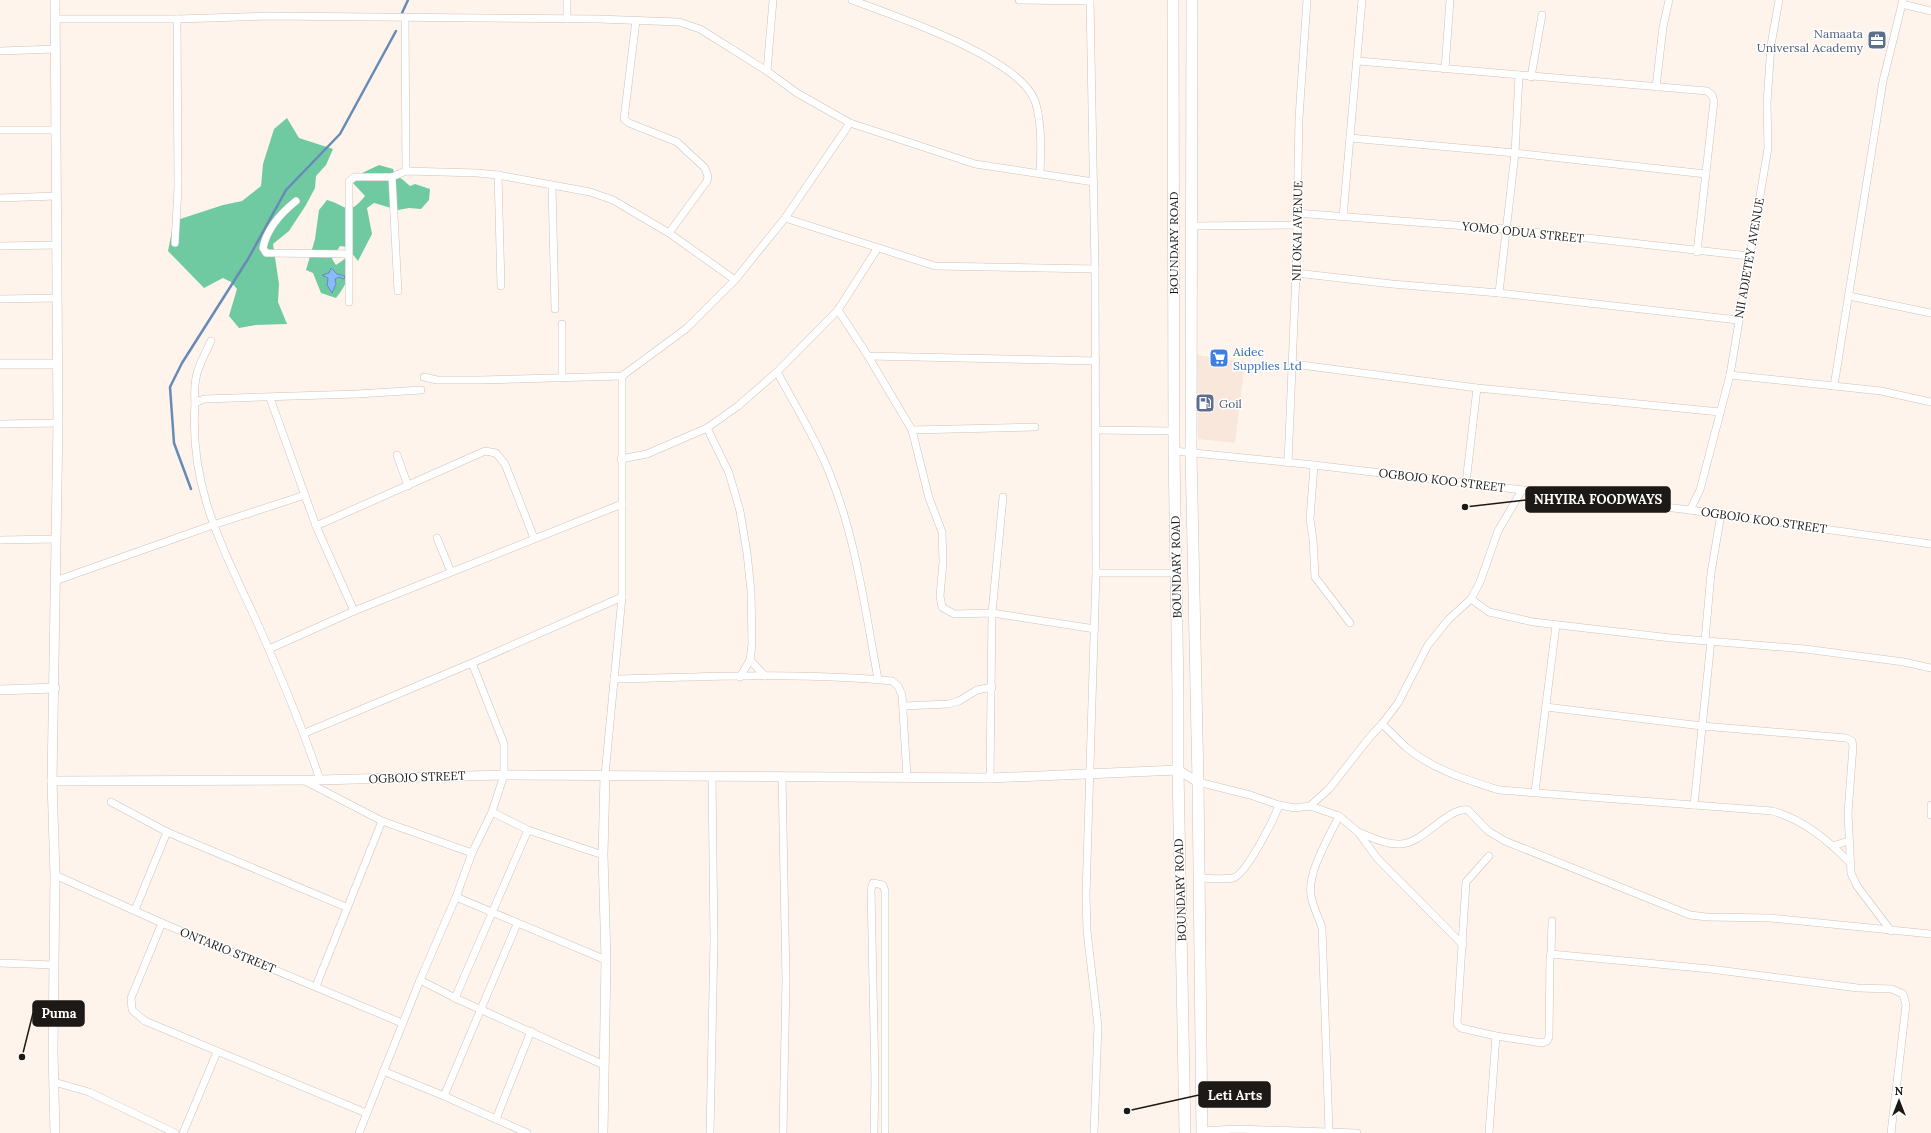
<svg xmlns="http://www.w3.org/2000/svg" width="1931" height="1133" viewBox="0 0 1931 1133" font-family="Lora,serif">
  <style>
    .built { fill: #f8e7da }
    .forest { fill: #6fcaa2 }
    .water { fill: #87bbfa; stroke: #678ab6 }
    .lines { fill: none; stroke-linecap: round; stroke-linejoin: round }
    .stream { stroke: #678ab6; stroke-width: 2.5 }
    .minor-casing { stroke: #ccc2ba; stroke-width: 8 }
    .tertiary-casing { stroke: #ccc2ba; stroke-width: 10 }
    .secondary-casing { stroke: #ccc2ba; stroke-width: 12 }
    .minor { stroke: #fff; stroke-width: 7 }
    .tertiary { stroke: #fff; stroke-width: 9 }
    .secondary { stroke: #fff; stroke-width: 11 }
    .labels { text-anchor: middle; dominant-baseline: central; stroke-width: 3; stroke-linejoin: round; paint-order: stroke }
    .service-label { font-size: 12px; fill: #4e5e75; stroke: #fff; text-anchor: end }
    .street-label { font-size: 12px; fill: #1d1916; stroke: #fff }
    .shop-label { font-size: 12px; fill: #366cbe; stroke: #fff; text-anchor: start }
    .leader { fill: none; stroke: #1d1916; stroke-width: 1.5 }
    .callout-dot { fill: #1d1916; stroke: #fff; stroke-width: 1.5 }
    .callout { fill: #1d1916; stroke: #1d1916; stroke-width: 1.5 }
    .callout-label { font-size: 13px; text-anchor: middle; font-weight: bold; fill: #fff }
  </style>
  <rect width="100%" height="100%" fill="#fff4ec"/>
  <path class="built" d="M1197,355L1245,362L1235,443L1198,439Z"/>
  <g class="forest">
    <path d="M287,118L299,138L333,149L326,165L316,176L315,188L306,205L289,231L273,244L279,284L278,302L287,324L256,325L239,328L229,316L237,289L231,282L223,278L204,288L168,251L174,221L223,205L242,201L261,186L263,164L274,129Z"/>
    <path d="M379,165L393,169L395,176L402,179L410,186L415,184L430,189L429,200L421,209L409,208L398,210L374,203L367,208L372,234L358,261L347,247L340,246L332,259L336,265L346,258C349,276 348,283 336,298L321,293L313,273L306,270L315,239L319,210L327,200C347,205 347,218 365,196L353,183L362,173Z"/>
  </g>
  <path class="water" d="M331,268L337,274L345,276L344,279L339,277L335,279L336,284L332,293L327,285L328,278L322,275L329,273Z"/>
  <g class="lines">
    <g class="stream">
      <path d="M402,13L408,0"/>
      <path d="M191,489L174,443L170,387L182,363L248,259L286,190L340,134L396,31"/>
    </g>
    <g class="minor-casing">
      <g id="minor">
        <path d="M852,0C894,16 1019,57 1035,101C1042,122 1041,151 1040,173"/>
        <path d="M1019,0L1090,1"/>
        <path d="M1090,0L1095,269L1096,573L1086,895L1087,931L1098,1026L1094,1133"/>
        <path d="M1902,4L1931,11"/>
        <path d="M405,18L406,171"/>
        <path d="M57,19H177L268,16L598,19L679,22L700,29L767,71L797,93L850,123L975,164L1094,182"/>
        <path d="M567,19V0"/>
        <path d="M636,20L624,119L629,123L677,142L705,168L708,177L707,181L669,233"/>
        <path d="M0,51L56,49"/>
        <path d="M1358,61L1707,91L1712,95L1714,101L1697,252"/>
        <path d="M1445,69L1450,0"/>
        <path d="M767,71L773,0"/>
        <path d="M1531,77L1542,15"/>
        <path d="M1656,87L1663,27L1669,0"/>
        <path d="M0,130H56"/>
        <path d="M1350,138L1515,153L1706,174"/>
        <path d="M498,175L501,286"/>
        <path d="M552,186L555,309"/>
        <path d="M0,198L56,196"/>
        <path d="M296,201C281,213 267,228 263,248L266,253L348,254"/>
        <path d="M1296,213L1506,229L1749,256"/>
        <path d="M1343,217L1362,0"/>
        <path d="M785,218L935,266L1095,269"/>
        <path d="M1191,226L1296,225"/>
        <path d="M175,243L178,187L177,19"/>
        <path d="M0,246L57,245"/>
        <path d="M1296,273L1392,284L1499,293L1738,320"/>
        <path d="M398,291L392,177L406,171L477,173L498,175L590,192L613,200L669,233L735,280"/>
        <path d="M1499,293L1515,153L1519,75"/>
        <path d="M1849,296L1931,313"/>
        <path d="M0,299L57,298"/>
        <path d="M349,302V181L355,177H392"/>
        <path d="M838,310L868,356L1096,361"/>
        <path d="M868,356L912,430L929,498L942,532L943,562L940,596L942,607L954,614L992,613L1095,629"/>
        <path d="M1293,364L1477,388L1720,412"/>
        <path d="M777,372C795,405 815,437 829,472C856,537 865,610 878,679"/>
        <path d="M1730,375L1881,391L1931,402"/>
        <path d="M424,377L437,380H480L622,376L687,328L735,280L785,218L850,123"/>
        <path d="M562,377V324"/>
        <path d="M1834,386L1883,81L1903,0"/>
        <path d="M270,398L316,526L354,611"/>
        <path d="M195,403C193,375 199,366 211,341"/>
        <path d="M0,424L58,423"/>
        <path d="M707,428L729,473L740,511L747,553L751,591L752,644L750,660L740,677"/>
        <path d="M912,430L1035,427"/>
        <path d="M1096,430L1174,431"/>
        <path d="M1174,451L1314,465L1690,510L1931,544"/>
        <path d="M397,455L408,486"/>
        <path d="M621,459L647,454L707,428L738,406L777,372L838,310L877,249"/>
        <path d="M1288,463L1296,273L1299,118L1307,0"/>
        <path d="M1314,465L1310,519L1313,539L1315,577L1350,623"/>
        <path d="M1466,483L1477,388"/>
        <path d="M1690,510L1700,490L1730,375L1768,148L1767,103L1771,45L1779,0"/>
        <path d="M316,526L485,451L496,453L505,464L534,538"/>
        <path d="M437,538L451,572"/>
        <path d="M0,540L56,539"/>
        <path d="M1096,573H1177"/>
        <path d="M55,581L213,525L305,495"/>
        <path d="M1471,599L1489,612L1533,622L1671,638L1805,649L1904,662L1931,668"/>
        <path d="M1705,640L1711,573L1721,514"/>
        <path d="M269,649L354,611L622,504"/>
        <path d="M750,660L765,676"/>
        <path d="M614,679C707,677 800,672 892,681L898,686L902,695L907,777"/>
        <path d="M904,706L948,704L959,701L977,690L992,687"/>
        <path d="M1546,707L1702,726L1846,738L1852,741L1853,746L1848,813L1851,873L1857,886L1891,931"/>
        <path d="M1382,724C1391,732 1399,741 1407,748C1434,770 1467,780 1499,790L1772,811C1802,819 1828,840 1849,862"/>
        <path d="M305,733L472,663L622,597"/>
        <path d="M605,775L622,597V376"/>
        <path d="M782,776L786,980L783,1133"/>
        <path d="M990,778L992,613L1003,497"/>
        <path d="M320,780C302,725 279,672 256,620C222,546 189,487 195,403L204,399L357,394L421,390"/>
        <path d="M305,781L382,821L472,853"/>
        <path d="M1198,782L1250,795L1279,805L1295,808L1310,806L1339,816L1358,832L1377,858L1463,945"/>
        <path d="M1535,792L1556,625"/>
        <path d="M111,802L167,832L346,907"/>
        <path d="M1694,805L1711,641"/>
        <path d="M1931,805V815"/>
        <path d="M1310,806L1329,789L1369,738L1382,724L1398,703L1428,645L1448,620L1471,599L1480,582L1498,531L1522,490"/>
        <path d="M492,812L528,830L603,855"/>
        <path d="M1358,832C1371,837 1386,845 1400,844C1423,844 1447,807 1468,810L1488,831L1505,841L1690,915L1707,917L1770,918L1931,934"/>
        <path d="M1833,846L1848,841"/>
        <path d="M1489,856L1466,882L1457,1024L1461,1028L1496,1036L1489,1133"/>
        <path d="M55,875L162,923L402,1023"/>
        <path d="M1198,878C1209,878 1222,880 1233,878C1246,875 1274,819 1279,805"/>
        <path d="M456,897L606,960"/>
        <path d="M135,910L167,832"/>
        <path d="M162,923L131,998L132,1010L145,1021L366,1113"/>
        <path d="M1551,954L1552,921"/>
        <path d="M0,963L54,965"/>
        <path d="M420,980L455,998L604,1065"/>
        <path d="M316,986L382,821"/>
        <path d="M455,998L528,830"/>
        <path d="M1496,1036L1542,1043L1547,1041L1549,1037L1550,956L1551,954L1710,969L1858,988L1892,989L1903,994L1906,1005L1891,1133"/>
        <path d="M383,1071L444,1096L527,1133"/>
        <path d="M54,1082L89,1092L175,1133"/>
        <path d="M444,1096L517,924"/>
        <path d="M496,1119L531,1031"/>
        <path d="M874,1131L875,1080L871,890L873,883L883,885L885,891V1131"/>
        <path d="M1202,1131L1236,1129L1357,1133"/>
        <path d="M1329,1131L1322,928C1319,918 1312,905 1311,895C1307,873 1329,837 1339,816"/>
        <path d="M183,1133L217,1052"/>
        <path d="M359,1133L420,980L456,897L472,853L492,812L504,775V744L472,663"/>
        <path d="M710,1133L714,941L712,776"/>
      </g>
    </g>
    <g class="tertiary-casing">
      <g id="tertiary">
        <path d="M0,364H57"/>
        <path d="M0,690L55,688"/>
        <path d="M52,781L320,780L504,775L990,778L1178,770L1198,782"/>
        <path d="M55,1133L53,1051L55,875L52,781L58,423L55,0"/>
        <path d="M603,1133L606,960L603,855L605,775"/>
      </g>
    </g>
    <g class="secondary-casing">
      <g id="secondary">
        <path d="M1173,0L1174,451L1178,692V770L1185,1133"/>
        <path d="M1192,0L1191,452L1198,782L1202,1133"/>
      </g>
    </g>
    <use href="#minor" class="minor"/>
    <use href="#tertiary" class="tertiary"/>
    <use href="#secondary" class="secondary"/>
  </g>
  <defs>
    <g id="office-square" transform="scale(1)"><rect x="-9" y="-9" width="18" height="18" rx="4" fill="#5c6f8a" stroke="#fff"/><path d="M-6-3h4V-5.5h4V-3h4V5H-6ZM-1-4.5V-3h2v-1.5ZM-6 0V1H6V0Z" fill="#fff"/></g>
    <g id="supermarket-square" transform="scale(1)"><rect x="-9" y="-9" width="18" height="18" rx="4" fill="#3f7fe0" stroke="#fff"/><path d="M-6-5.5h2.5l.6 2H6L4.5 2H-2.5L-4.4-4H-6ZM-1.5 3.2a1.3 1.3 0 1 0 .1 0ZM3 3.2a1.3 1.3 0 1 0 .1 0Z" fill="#fff"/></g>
    <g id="fuel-square" transform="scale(1)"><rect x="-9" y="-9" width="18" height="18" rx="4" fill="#5c6f8a" stroke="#fff"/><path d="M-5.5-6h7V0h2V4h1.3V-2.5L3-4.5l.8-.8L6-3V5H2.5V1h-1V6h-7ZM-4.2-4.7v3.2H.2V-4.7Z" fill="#fff"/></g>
  </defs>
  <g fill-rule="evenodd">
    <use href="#office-square" x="1877" y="40"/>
    <use href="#supermarket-square" x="1219" y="358"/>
    <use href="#fuel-square" x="1205" y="403"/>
  </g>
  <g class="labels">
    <g class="service-label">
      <text x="1863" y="33">Namaata<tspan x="1863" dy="14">Universal Academy</tspan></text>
      <text x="1219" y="403" text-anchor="start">Goil</text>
    </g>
    <g class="street-label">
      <text transform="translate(1297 231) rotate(-89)">NII OKAI AVENUE</text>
      <text transform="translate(1523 232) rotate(6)">YOMO ODUA STREET</text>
      <text transform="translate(1173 243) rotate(-90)">BOUNDARY ROAD</text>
      <text transform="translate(1749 258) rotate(-80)">NII ADJETEY AVENUE</text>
      <text transform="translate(1442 480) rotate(7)">OGBOJO KOO STREET</text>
      <text transform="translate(1764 520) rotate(8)">OGBOJO KOO STREET</text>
      <text transform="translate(1176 567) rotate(-91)">BOUNDARY ROAD</text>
      <text transform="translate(417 777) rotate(-2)">OGBOJO STREET</text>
      <text transform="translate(1180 890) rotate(-92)">BOUNDARY ROAD</text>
      <text transform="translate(228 950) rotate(22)">ONTARIO STREET</text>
    </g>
    <g class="shop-label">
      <text x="1233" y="351">Aidec<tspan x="1233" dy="14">Supplies Ltd</tspan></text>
    </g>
  </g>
  <path class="leader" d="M1465 507L1526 500M22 1057L33 1013M1127 1111L1199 1095"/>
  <g class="callout-dot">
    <circle cx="1465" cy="507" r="4"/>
    <circle cx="22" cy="1057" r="4"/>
    <circle cx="1127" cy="1111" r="4"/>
  </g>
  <g class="callout">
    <rect x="1526" y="487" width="144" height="25" rx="4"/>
    <rect x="33" y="1001" width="51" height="25" rx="4"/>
    <rect x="1199" y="1082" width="71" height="25" rx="4"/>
  </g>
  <g class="callout-label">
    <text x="1598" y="504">NHYIRA FOODWAYS</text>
    <text x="59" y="1018">Puma</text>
    <text x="1235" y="1100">Leti Arts</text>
  </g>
  <g transform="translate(1899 1101)" stroke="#ffffff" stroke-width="3" paint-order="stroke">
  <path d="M0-3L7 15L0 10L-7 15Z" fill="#1d1916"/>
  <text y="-6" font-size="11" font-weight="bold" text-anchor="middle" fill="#1d1916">N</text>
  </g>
</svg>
